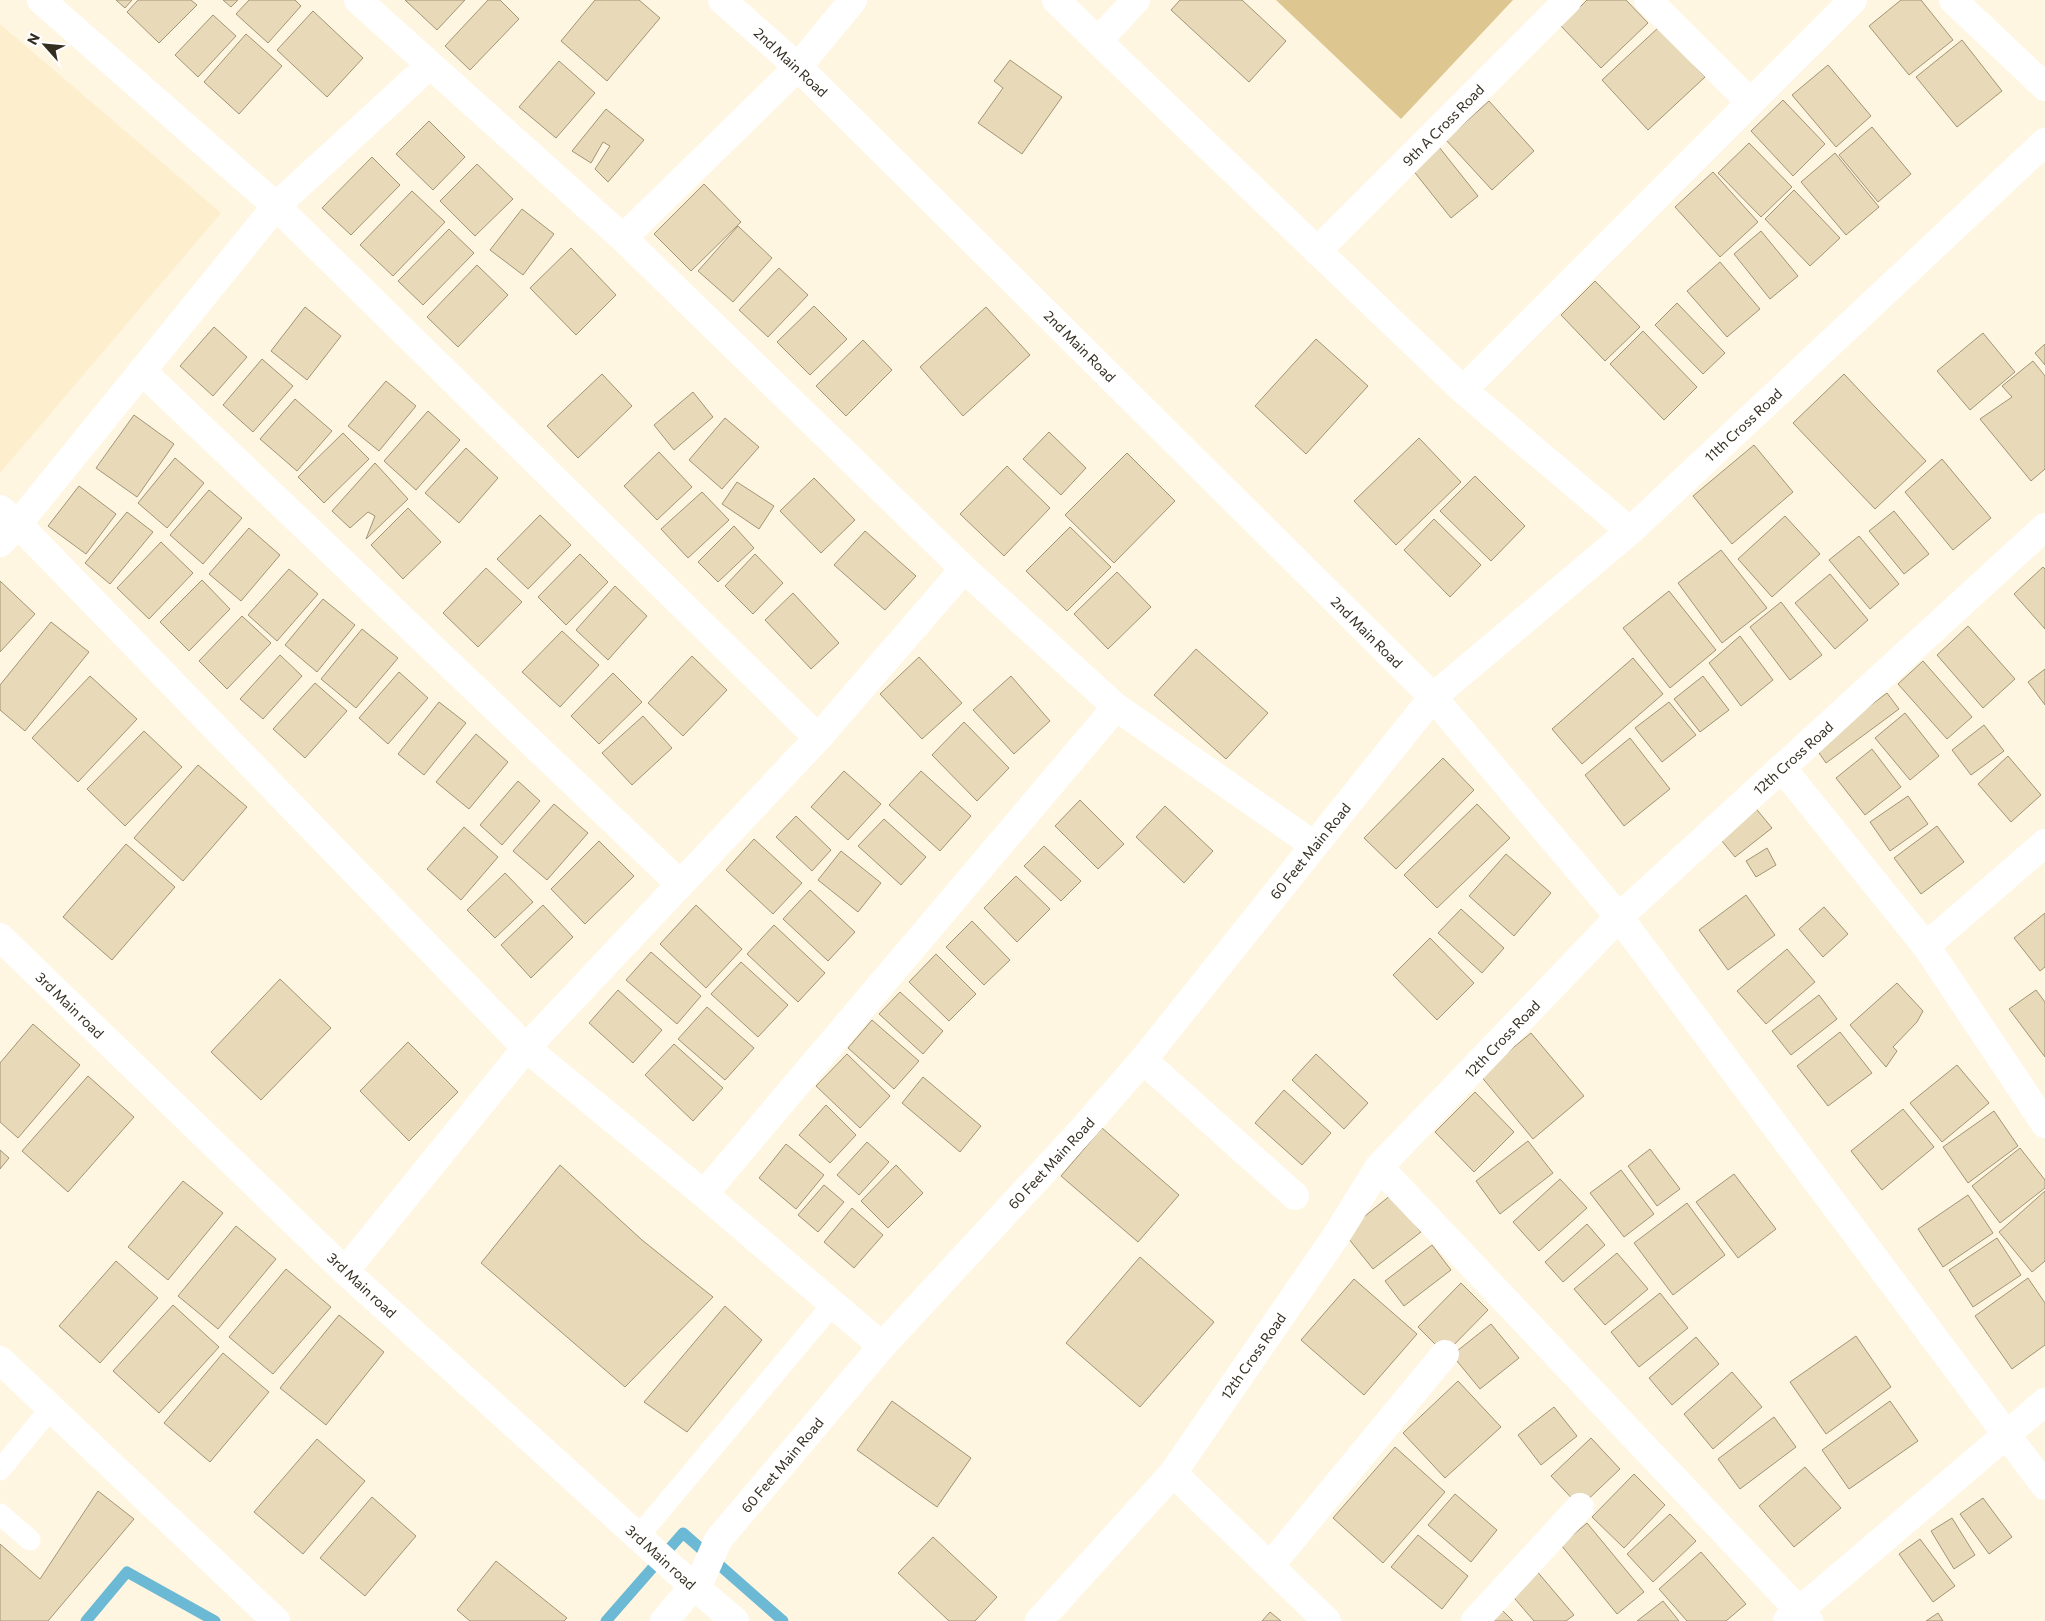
<svg xmlns="http://www.w3.org/2000/svg" width="2045" height="1621" viewBox="0 0 2045 1621" font-family="Commissioner,sans-serif">
  <style>
    .built { fill: #fdefce }
    .green { fill: #ddc690 }
    .lines { fill: none; stroke-linecap: round; stroke-linejoin: round }
    .stream { stroke: #6bb9d4; stroke-width: 11 }
    .building { fill: #e8d9b8; stroke: #a29575 }
    .service { stroke: #fff; stroke-width: 21 }
    .minor { stroke: #fff; stroke-width: 28 }
    .tertiary { stroke: #fff; stroke-width: 28 }
    .labels { text-anchor: middle; dominant-baseline: central; stroke-width: 4; stroke-linejoin: round; paint-order: stroke }
    .street-label { font-size: 14px; fill: #342e21; stroke: #fff }
  </style>
  <rect width="100%" height="100%" fill="#fff6e2"/>
  <path class="built" d="M0,24L221,213L0,473Z"/>
  <path class="green" d="M1276,0H1513L1401,119Z"/>
  <g class="lines">
    <g class="stream">
      <path d="M86,1621L127,1572L215,1621"/>
      <path d="M606,1621L683,1533L783,1621"/>
    </g>
  </g>
  <g class="building">
    <path d="M116,0H132L125,8Z"/>
    <path d="M138,0H191L197,5L159,43L127,12Z"/>
    <path d="M223,0H238L231,7Z"/>
    <path d="M249,0H295L301,6L268,43L236,14Z"/>
    <path d="M405,0H465L437,30Z"/>
    <path d="M488,0H500L519,19L470,70L445,46Z"/>
    <path d="M595,0H639L660,18L607,81L561,41Z"/>
    <path d="M1180,0H1242L1286,41L1249,82L1171,10Z"/>
    <path d="M1587,0H1626L1648,23L1601,68L1561,26Z"/>
    <path d="M1901,0H1921L1953,40L1909,75L1869,26Z"/>
    <path d="M313,11L363,58L327,97L277,50Z"/>
    <path d="M213,15L236,36L198,77L175,55Z"/>
    <path d="M1659,27L1705,77L1648,130L1602,80Z"/>
    <path d="M246,34L282,66L239,114L204,82Z"/>
    <path d="M1962,40L2002,91L1957,127L1916,77Z"/>
    <path d="M1010,60L1062,97L1022,154L978,123L1003,88L994,81Z"/>
    <path d="M559,61L595,93L556,138L519,107Z"/>
    <path d="M1828,65L1871,116L1836,147L1792,95Z"/>
    <path d="M1783,100L1825,144L1793,176L1751,131Z"/>
    <path d="M1489,101L1534,151L1492,190L1446,140Z"/>
    <path d="M606,109L644,140L608,182L595,169L610,146L603,142L591,163L572,151Z"/>
    <path d="M429,121L465,157L433,190L396,154Z"/>
    <path d="M1872,127L1911,174L1878,202L1839,155Z"/>
    <path d="M1749,143L1792,187L1761,217L1718,173Z"/>
    <path d="M1439,147L1478,196L1451,218L1412,169Z"/>
    <path d="M1835,153L1879,207L1846,235L1801,182Z"/>
    <path d="M372,157L400,185L351,235L322,208Z"/>
    <path d="M477,164L513,199L475,236L440,201Z"/>
    <path d="M1713,172L1758,222L1720,257L1675,207Z"/>
    <path d="M704,184L741,222L691,271L654,234Z"/>
    <path d="M1794,190L1840,238L1810,266L1765,219Z"/>
    <path d="M412,191L445,222L393,276L360,245Z"/>
    <path d="M522,209L554,234L523,275L490,250Z"/>
    <path d="M738,226L772,258L733,302L698,271Z"/>
    <path d="M449,229L474,253L423,305L398,281Z"/>
    <path d="M1761,231L1798,276L1770,299L1734,254Z"/>
    <path d="M571,248L616,295L576,335L530,288Z"/>
    <path d="M1720,262L1760,309L1727,337L1687,291Z"/>
    <path d="M477,265L508,295L458,347L427,317Z"/>
    <path d="M779,268L808,295L768,337L739,310Z"/>
    <path d="M1595,281L1640,327L1605,361L1561,315Z"/>
    <path d="M1677,303L1725,353L1703,374L1655,325Z"/>
    <path d="M814,306L847,339L810,375L777,342Z"/>
    <path d="M305,307L341,336L307,380L271,351Z"/>
    <path d="M986,307L1030,355L963,416L920,367Z"/>
    <path d="M214,327L247,357L213,396L180,366Z"/>
    <path d="M1643,331L1697,387L1664,420L1610,364Z"/>
    <path d="M1983,333L2015,372L1970,410L1937,371Z"/>
    <path d="M1316,339L1368,386L1306,454L1255,406Z"/>
    <path d="M863,340L892,370L846,416L816,386Z"/>
    <path d="M2045,344V365L2035,353Z"/>
    <path d="M262,359L293,386L253,432L223,405Z"/>
    <path d="M2033,361L2045,376V469L2031,481L1980,419L2012,397L2002,386Z"/>
    <path d="M602,374L632,406L578,458L547,426Z"/>
    <path d="M1844,374L1926,461L1875,509L1793,423Z"/>
    <path d="M386,381L416,406L379,451L348,426Z"/>
    <path d="M693,392L713,417L674,450L654,425Z"/>
    <path d="M295,399L332,431L297,471L260,439Z"/>
    <path d="M428,411L460,440L416,490L384,461Z"/>
    <path d="M134,415L174,444L137,497L96,468Z"/>
    <path d="M725,418L759,447L722,489L689,460Z"/>
    <path d="M1049,432L1086,468L1061,495L1023,459Z"/>
    <path d="M343,433L369,459L324,503L298,477Z"/>
    <path d="M1419,438L1461,482L1396,545L1354,501Z"/>
    <path d="M1754,445L1793,492L1732,544L1693,496Z"/>
    <path d="M466,448L498,478L459,523L425,493Z"/>
    <path d="M659,452L692,487L657,520L624,486Z"/>
    <path d="M1127,453L1175,501L1114,563L1065,515Z"/>
    <path d="M175,458L204,483L167,528L138,503Z"/>
    <path d="M1942,459L1991,518L1953,550L1905,492Z"/>
    <path d="M375,463L408,499L366,539L375,516L368,512L350,528L332,511Z"/>
    <path d="M1007,466L1050,508L1004,556L960,514Z"/>
    <path d="M1475,476L1525,526L1491,561L1440,511Z"/>
    <path d="M814,478L855,520L821,553L780,511Z"/>
    <path d="M737,482L774,506L759,529L722,504Z"/>
    <path d="M79,486L116,514L86,554L48,526Z"/>
    <path d="M209,490L242,518L203,564L170,535Z"/>
    <path d="M702,492L729,520L688,558L661,529Z"/>
    <path d="M408,508L441,542L403,579L371,545Z"/>
    <path d="M1894,511L1929,554L1904,574L1869,531Z"/>
    <path d="M127,512L153,532L110,584L85,563Z"/>
    <path d="M540,515L571,545L528,589L497,559Z"/>
    <path d="M1785,516L1820,554L1772,597L1738,559Z"/>
    <path d="M1434,519L1481,565L1450,597L1404,550Z"/>
    <path d="M734,526L754,548L718,582L698,562Z"/>
    <path d="M1070,527L1111,567L1067,611L1026,571Z"/>
    <path d="M249,528L280,555L241,601L209,574Z"/>
    <path d="M865,531L916,576L885,610L834,565Z"/>
    <path d="M1859,536L1899,584L1870,609L1829,560Z"/>
    <path d="M161,542L193,573L149,619L117,588Z"/>
    <path d="M1721,550L1767,608L1722,643L1678,583Z"/>
    <path d="M580,554L608,582L566,625L538,597Z"/>
    <path d="M755,554L783,583L753,614L725,586Z"/>
    <path d="M2043,567L2045,569V629L2014,594Z"/>
    <path d="M486,568L522,602L478,647L443,613Z"/>
    <path d="M289,569L318,594L277,641L248,615Z"/>
    <path d="M1117,572L1151,607L1108,649L1074,614Z"/>
    <path d="M1830,574L1868,620L1835,649L1795,603Z"/>
    <path d="M202,580L230,609L189,651L160,622Z"/>
    <path d="M0,581L35,614L0,652Z"/>
    <path d="M615,586L647,616L608,660L576,630Z"/>
    <path d="M1669,591L1716,650L1670,688L1623,628Z"/>
    <path d="M793,593L839,643L811,669L765,620Z"/>
    <path d="M323,599L355,625L317,672L285,645Z"/>
    <path d="M1781,602L1822,655L1790,680L1750,627Z"/>
    <path d="M242,616L271,643L227,689L199,661Z"/>
    <path d="M51,622L89,652L25,731L0,710V685Z"/>
    <path d="M1968,626L2015,679L1983,708L1937,655Z"/>
    <path d="M362,629L398,658L356,708L321,679Z"/>
    <path d="M562,631L599,665L560,707L522,672Z"/>
    <path d="M1740,636L1773,680L1741,706L1709,663Z"/>
    <path d="M1196,649L1268,713L1226,759L1154,695Z"/>
    <path d="M280,655L302,676L263,719L240,699Z"/>
    <path d="M692,656L727,690L683,736L648,703Z"/>
    <path d="M919,657L962,703L922,739L880,694Z"/>
    <path d="M1633,658L1663,694L1582,764L1552,729Z"/>
    <path d="M1923,661L1972,717L1947,739L1898,684Z"/>
    <path d="M2045,669V705L2028,682Z"/>
    <path d="M399,672L428,698L388,744L359,718Z"/>
    <path d="M613,673L642,702L599,744L571,716Z"/>
    <path d="M90,676L137,719L78,782L32,738Z"/>
    <path d="M1011,676L1050,721L1014,754L973,710Z"/>
    <path d="M1703,676L1729,710L1700,732L1674,699Z"/>
    <path d="M315,683L347,711L305,758L273,729Z"/>
    <path d="M1887,693L1899,709L1826,763L1815,747Z"/>
    <path d="M439,702L466,723L424,775L398,754Z"/>
    <path d="M1669,702L1696,735L1662,762L1635,728Z"/>
    <path d="M1905,713L1939,756L1910,780L1875,738Z"/>
    <path d="M643,716L672,748L632,785L602,753Z"/>
    <path d="M964,722L1009,768L977,801L932,755Z"/>
    <path d="M1984,725L2004,751L1971,775L1952,750Z"/>
    <path d="M144,731L182,767L125,826L87,789Z"/>
    <path d="M476,734L508,762L469,809L436,782Z"/>
    <path d="M1630,738L1670,789L1624,826L1585,775Z"/>
    <path d="M1872,749L1901,787L1865,815L1836,778Z"/>
    <path d="M2008,756L2041,795L2011,822L1978,784Z"/>
    <path d="M1443,758L1474,790L1396,869L1364,838Z"/>
    <path d="M198,765L247,807L183,881L134,838Z"/>
    <path d="M844,771L881,804L848,840L811,807Z"/>
    <path d="M921,771L971,816L940,851L889,805Z"/>
    <path d="M518,781L540,801L502,845L480,825Z"/>
    <path d="M1908,796L1928,824L1890,851L1870,822Z"/>
    <path d="M1080,800L1124,844L1098,869L1055,826Z"/>
    <path d="M554,804L588,833L547,880L513,851Z"/>
    <path d="M1477,804L1510,838L1437,908L1404,875Z"/>
    <path d="M1753,805L1772,828L1735,857L1717,835Z"/>
    <path d="M1165,806L1213,851L1184,883L1136,837Z"/>
    <path d="M796,816L831,850L812,871L776,837Z"/>
    <path d="M884,819L926,857L901,885L858,846Z"/>
    <path d="M1937,826L1964,862L1921,894L1894,858Z"/>
    <path d="M464,827L498,857L461,900L427,869Z"/>
    <path d="M754,839L802,883L773,914L726,870Z"/>
    <path d="M599,841L634,876L585,924L551,889Z"/>
    <path d="M126,844L175,887L112,960L63,917Z"/>
    <path d="M1044,846L1081,881L1061,901L1024,866Z"/>
    <path d="M1767,848L1776,865L1756,877L1746,861Z"/>
    <path d="M841,851L881,883L858,912L818,880Z"/>
    <path d="M1506,854L1551,893L1514,936L1469,896Z"/>
    <path d="M505,873L533,902L495,938L467,910Z"/>
    <path d="M1016,876L1050,909L1017,942L984,908Z"/>
    <path d="M810,890L855,932L828,961L783,919Z"/>
    <path d="M1746,895L1775,935L1728,970L1699,930Z"/>
    <path d="M543,905L573,937L531,978L501,945Z"/>
    <path d="M696,905L742,949L706,988L660,944Z"/>
    <path d="M1824,907L1848,934L1823,957L1799,929Z"/>
    <path d="M1461,909L1504,948L1482,973L1438,933Z"/>
    <path d="M2045,913V967L2040,971L2014,938Z"/>
    <path d="M972,921L1010,960L984,985L946,947Z"/>
    <path d="M774,925L825,973L798,1002L747,954Z"/>
    <path d="M1430,938L1474,983L1437,1020L1393,975Z"/>
    <path d="M1787,949L1815,982L1766,1024L1737,991Z"/>
    <path d="M651,952L701,996L677,1024L626,980Z"/>
    <path d="M936,954L976,994L949,1021L909,982Z"/>
    <path d="M741,962L788,1005L758,1037L711,994Z"/>
    <path d="M280,979L331,1028L261,1100L211,1052Z"/>
    <path d="M1897,983L1923,1011L1917,1022L1893,1047L1897,1051L1886,1067L1850,1025Z"/>
    <path d="M618,990L662,1030L633,1063L589,1023Z"/>
    <path d="M2036,990L2045,1002V1057L2009,1009Z"/>
    <path d="M900,992L943,1031L923,1054L879,1014Z"/>
    <path d="M1819,995L1837,1019L1791,1055L1772,1031Z"/>
    <path d="M707,1007L754,1048L725,1080L678,1039Z"/>
    <path d="M872,1020L919,1061L894,1089L848,1048Z"/>
    <path d="M33,1024L80,1065L18,1138L0,1122V1063Z"/>
    <path d="M1840,1032L1872,1073L1828,1106L1797,1066Z"/>
    <path d="M1531,1033L1584,1096L1533,1139L1480,1075Z"/>
    <path d="M408,1042L458,1092L409,1141L360,1091Z"/>
    <path d="M674,1044L723,1088L693,1121L645,1075Z"/>
    <path d="M847,1054L890,1096L860,1128L816,1086Z"/>
    <path d="M1316,1054L1368,1103L1344,1129L1292,1080Z"/>
    <path d="M1957,1065L1989,1103L1942,1142L1910,1103Z"/>
    <path d="M88,1076L134,1117L68,1192L22,1151Z"/>
    <path d="M923,1077L981,1126L960,1152L902,1103Z"/>
    <path d="M1284,1090L1331,1133L1302,1165L1255,1123Z"/>
    <path d="M1475,1092L1514,1132L1474,1172L1435,1132Z"/>
    <path d="M826,1105L856,1135L830,1163L799,1135Z"/>
    <path d="M1903,1109L1934,1147L1882,1190L1851,1151Z"/>
    <path d="M1994,1111L2018,1146L1968,1183L1943,1147Z"/>
    <path d="M1102,1128L1179,1195L1138,1242L1061,1176Z"/>
    <path d="M1528,1141L1553,1173L1500,1214L1476,1181Z"/>
    <path d="M867,1142L889,1162L859,1195L837,1175Z"/>
    <path d="M786,1144L824,1175L796,1209L759,1178Z"/>
    <path d="M2020,1148L2045,1180V1188L2000,1223L1972,1186Z"/>
    <path d="M1650,1149L1680,1189L1657,1206L1628,1166Z"/>
    <path d="M0,1150L9,1158L0,1169Z"/>
    <path d="M560,1165L642,1240L713,1297L625,1387L481,1263Z"/>
    <path d="M896,1165L923,1193L888,1228L861,1201Z"/>
    <path d="M1621,1170L1654,1214L1624,1237L1590,1193Z"/>
    <path d="M1734,1174L1776,1229L1738,1258L1696,1202Z"/>
    <path d="M1560,1179L1587,1208L1539,1251L1513,1222Z"/>
    <path d="M183,1181L223,1213L168,1280L128,1247Z"/>
    <path d="M824,1185L844,1202L818,1232L798,1215Z"/>
    <path d="M2045,1191V1261L2032,1272L1999,1232Z"/>
    <path d="M1391,1195L1421,1232L1373,1269L1344,1233Z"/>
    <path d="M1968,1195L1993,1233L1943,1267L1918,1229Z"/>
    <path d="M1687,1203L1725,1255L1673,1295L1634,1243Z"/>
    <path d="M852,1208L883,1235L854,1268L824,1242Z"/>
    <path d="M1587,1224L1605,1245L1563,1282L1545,1262Z"/>
    <path d="M236,1226L276,1259L218,1329L178,1296Z"/>
    <path d="M1997,1238L2021,1275L1973,1307L1949,1270Z"/>
    <path d="M1432,1245L1451,1270L1404,1306L1385,1281Z"/>
    <path d="M1617,1253L1648,1289L1605,1325L1574,1289Z"/>
    <path d="M1140,1257L1214,1322L1140,1407L1066,1343Z"/>
    <path d="M116,1261L158,1298L100,1363L59,1326Z"/>
    <path d="M286,1269L331,1307L273,1374L229,1337Z"/>
    <path d="M2028,1278L2045,1303V1345L2012,1369L1975,1316Z"/>
    <path d="M1354,1279L1417,1334L1364,1395L1301,1340Z"/>
    <path d="M1461,1283L1488,1310L1445,1354L1418,1327Z"/>
    <path d="M1660,1293L1688,1328L1639,1367L1611,1332Z"/>
    <path d="M173,1305L219,1347L159,1413L113,1371Z"/>
    <path d="M725,1306L762,1340L687,1432L644,1402Z"/>
    <path d="M339,1315L384,1352L326,1425L280,1388Z"/>
    <path d="M1491,1324L1519,1358L1480,1389L1452,1355Z"/>
    <path d="M1856,1336L1891,1387L1826,1434L1790,1382Z"/>
    <path d="M1696,1337L1719,1364L1672,1405L1649,1378Z"/>
    <path d="M223,1353L269,1392L210,1462L164,1423Z"/>
    <path d="M1732,1372L1762,1407L1713,1449L1684,1414Z"/>
    <path d="M1458,1381L1501,1427L1445,1478L1403,1433Z"/>
    <path d="M892,1401L971,1458L937,1507L857,1450Z"/>
    <path d="M1890,1401L1918,1441L1849,1489L1822,1450Z"/>
    <path d="M1554,1407L1577,1436L1541,1465L1518,1435Z"/>
    <path d="M1774,1417L1796,1447L1740,1489L1718,1459Z"/>
    <path d="M1591,1438L1620,1469L1580,1507L1551,1476Z"/>
    <path d="M317,1439L365,1481L303,1554L254,1512Z"/>
    <path d="M1395,1447L1445,1492L1383,1563L1333,1518Z"/>
    <path d="M1805,1467L1841,1508L1794,1547L1759,1506Z"/>
    <path d="M1634,1474L1665,1505L1624,1548L1592,1517Z"/>
    <path d="M98,1491L134,1519L48,1621H0V1544L40,1579Z"/>
    <path d="M1455,1494L1497,1530L1471,1562L1428,1525Z"/>
    <path d="M372,1497L416,1536L365,1596L320,1558Z"/>
    <path d="M1983,1498L2012,1537L1989,1554L1960,1514Z"/>
    <path d="M1670,1514L1696,1541L1653,1582L1627,1554Z"/>
    <path d="M1952,1518L1975,1555L1954,1569L1931,1531Z"/>
    <path d="M1587,1523L1644,1592L1617,1614L1561,1545Z"/>
    <path d="M1418,1535L1468,1576L1442,1609L1391,1567Z"/>
    <path d="M933,1537L997,1597L975,1621H949L898,1573Z"/>
    <path d="M1920,1539L1955,1586L1933,1602L1899,1554Z"/>
    <path d="M1701,1552L1746,1604L1726,1621H1687L1659,1589Z"/>
    <path d="M496,1561L567,1618L564,1621H470L457,1610Z"/>
    <path d="M1535,1569L1574,1615L1566,1621H1534L1509,1592Z"/>
    <path d="M1663,1601L1679,1621H1637Z"/>
    <path d="M1501,1609L1513,1621H1490Z"/>
    <path d="M1270,1612L1281,1621H1262Z"/>
    <path d="M1938,1613L1943,1621H1926Z"/>
  </g>
  <g class="lines">
    <g class="service">
      <path d="M0,1470L51,1408"/>
      <path d="M0,1514L30,1540"/>
      <path d="M638,1537L833,1304"/>
    </g>
    <g class="minor">
      <path d="M41,0L276,206L818,738"/>
      <path d="M358,0L623,238L964,569L1116,707L1314,845"/>
      <path d="M1056,0L1098,41L1136,0"/>
      <path d="M1648,0L1750,102"/>
      <path d="M1953,0L2045,87"/>
      <path d="M1098,41L1463,390L1630,531"/>
      <path d="M2045,142L1630,531L1433,697L1619,917L2045,1486"/>
      <path d="M623,238L798,67L853,0"/>
      <path d="M1317,251L1568,0"/>
      <path d="M142,371L680,884"/>
      <path d="M1463,390L1853,0"/>
      <path d="M0,509L18,524L526,1048L704,1194L882,1346"/>
      <path d="M0,543L18,524L276,206L429,66"/>
      <path d="M1782,768L1926,946L2045,1124"/>
      <path d="M0,937L345,1271L675,1570L735,1621"/>
      <path d="M1926,946L2045,843"/>
      <path d="M1143,1060L1295,1196"/>
      <path d="M1379,1167L1809,1621"/>
      <path d="M704,1194L1116,707"/>
      <path d="M345,1271L526,1048L818,738L964,569"/>
      <path d="M0,1360L276,1621"/>
      <path d="M1173,1473L1327,1621"/>
      <path d="M1270,1566L1445,1354"/>
      <path d="M1039,1621L1173,1473L1336,1236L1379,1167L1619,917L2045,527"/>
      <path d="M1475,1621L1580,1507"/>
      <path d="M1787,1621L2045,1402"/>
    </g>
    <path class="tertiary" d="M664,1621L703,1575L718,1540L882,1346L1083,1129L1143,1060L1433,697L798,67L722,0"/>
  </g>
  <g class="labels">
    <g class="street-label">
      <text transform="translate(791 62) rotate(43)">2nd Main Road</text>
      <text transform="translate(1443 125) rotate(-45)">9th A Cross Road</text>
      <text transform="translate(1080 346) rotate(45)">2nd Main Road</text>
      <text transform="translate(1743 425) rotate(-43)">11th Cross Road</text>
      <text transform="translate(1367 632) rotate(45)">2nd Main Road</text>
      <text transform="translate(1793 758) rotate(-42)">12th Cross Road</text>
      <text transform="translate(1310 851) rotate(-51)">60 Feet Main Road</text>
      <text transform="translate(70 1005) rotate(44)">3rd Main road</text>
      <text transform="translate(1502 1039) rotate(-46)">12th Cross Road</text>
      <text transform="translate(1051 1163) rotate(-47)">60 Feet Main Road</text>
      <text transform="translate(362 1285) rotate(43)">3rd Main road</text>
      <text transform="translate(1253 1356) rotate(-55)">12th Cross Road</text>
      <text transform="translate(782 1465) rotate(-50)">60 Feet Main Road</text>
      <text transform="translate(661 1557) rotate(42)">3rd Main road</text>
    </g>
  </g>
  <g transform="translate(45 45) rotate(297)" stroke="#ffffff" stroke-width="4" paint-order="stroke">
  <path d="M0-4L9 19L0 12L-9 19Z" fill="#342e21"/>
  <text y="-8" font-size="14" font-weight="bold" text-anchor="middle" fill="#342e21">N</text>
  </g>
</svg>
